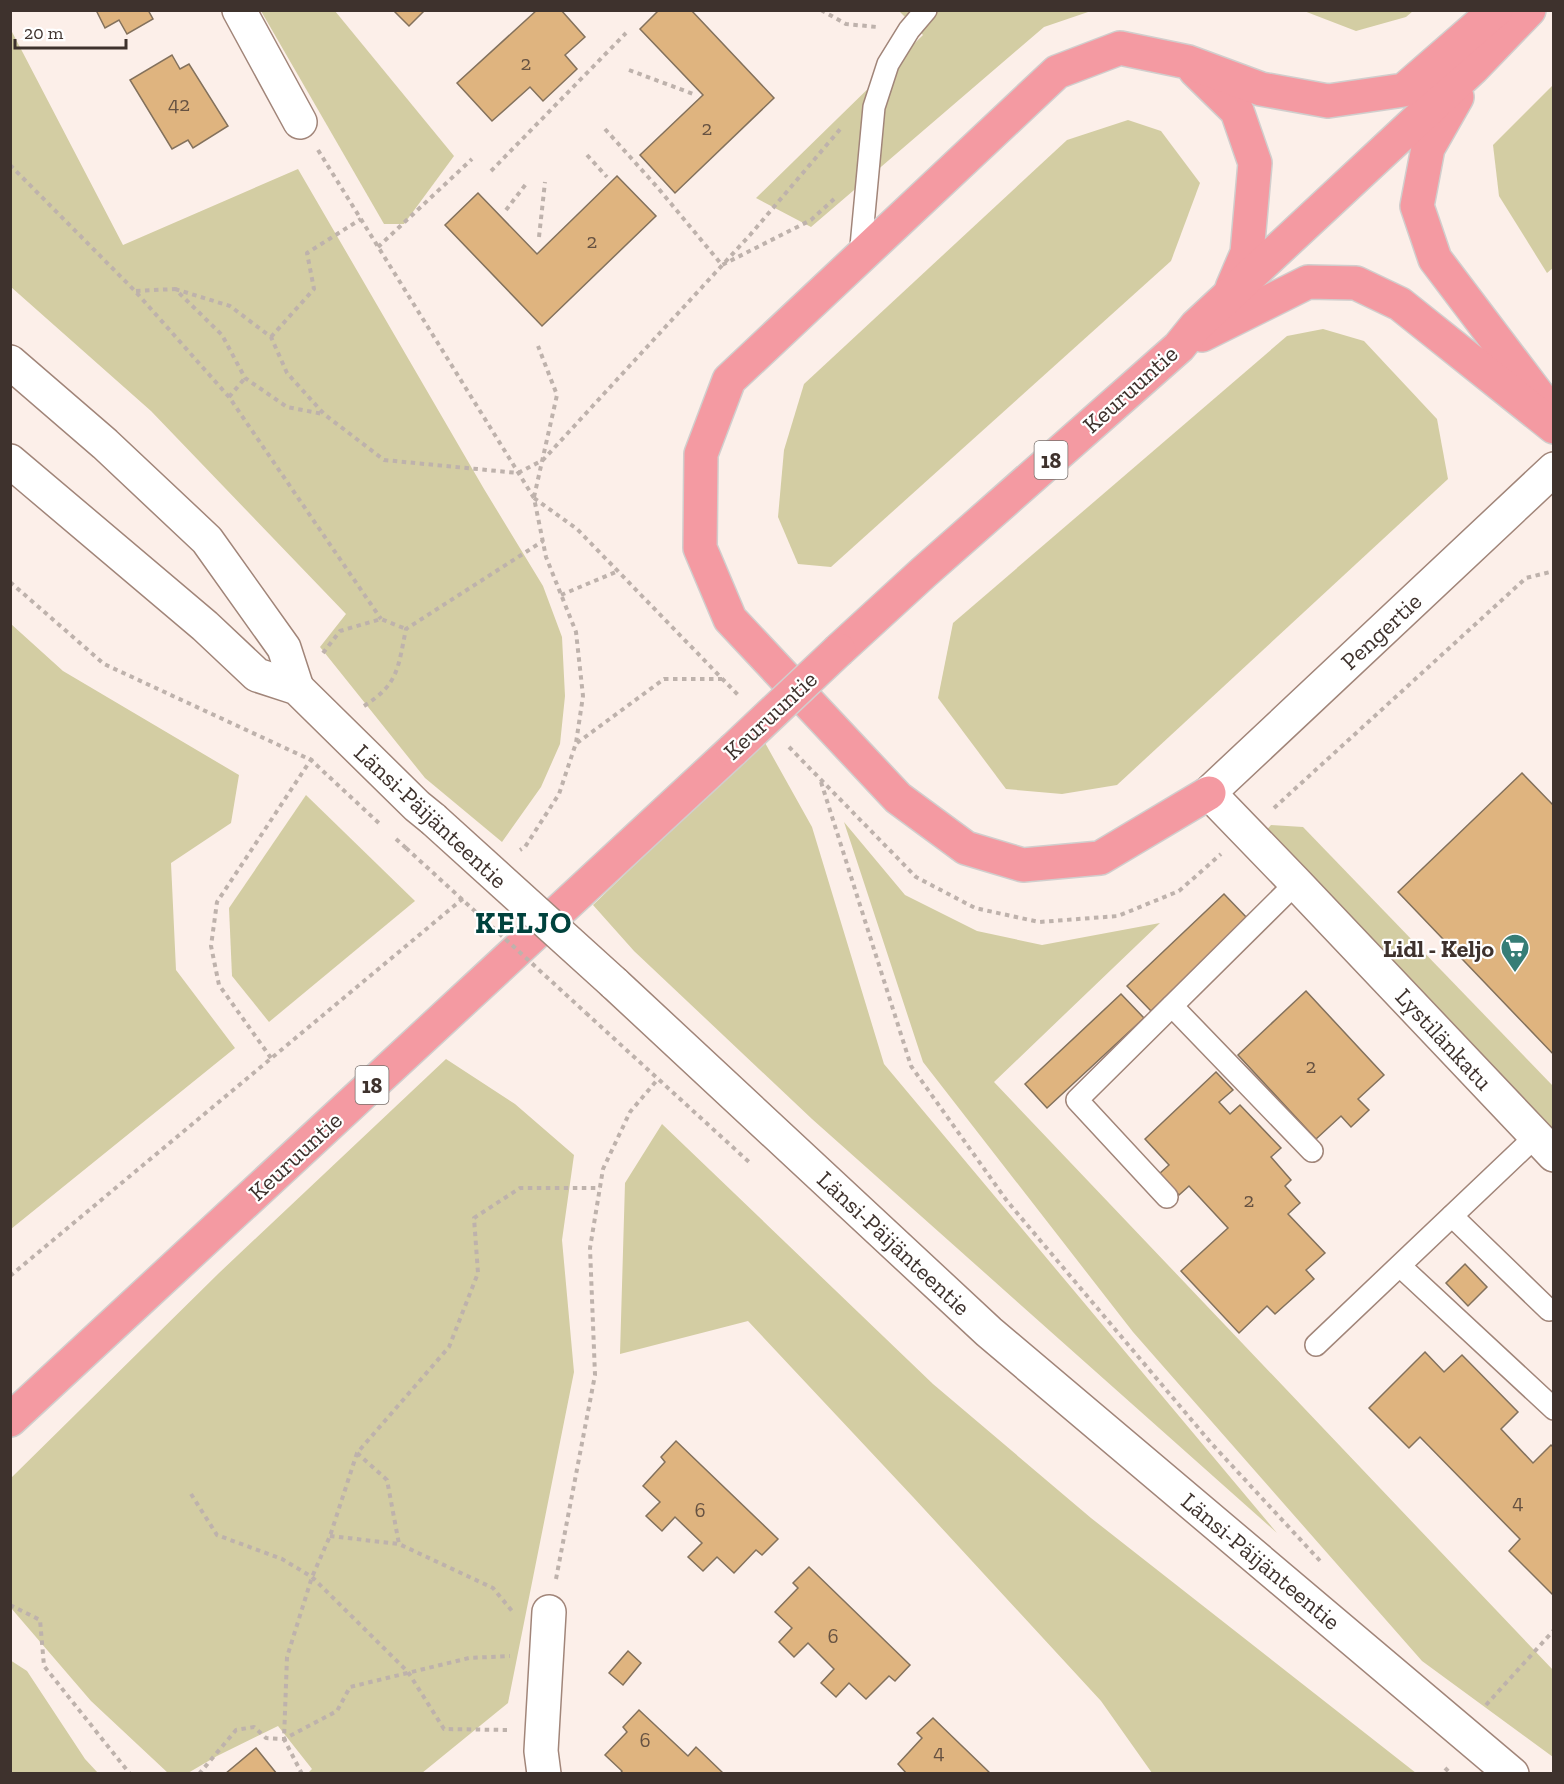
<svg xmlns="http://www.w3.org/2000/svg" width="1564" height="1784" viewBox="0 0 1564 1784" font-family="'Zilla Slab',serif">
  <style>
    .green { fill: #d3cda3 }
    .building { fill: #dfb47f; stroke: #83715c; stroke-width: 1.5 }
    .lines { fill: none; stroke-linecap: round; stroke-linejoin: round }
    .lane-casing { stroke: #a18579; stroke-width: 24 }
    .street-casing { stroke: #a18579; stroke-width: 36 }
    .secondary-casing { stroke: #a18579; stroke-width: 36 }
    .highway-casing { stroke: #d1cecd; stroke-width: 36 }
    .path { stroke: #beb2ac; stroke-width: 4; stroke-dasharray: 4.5 4.5; stroke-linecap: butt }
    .lane { stroke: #fff; stroke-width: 21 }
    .street { stroke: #fff; stroke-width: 33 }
    .secondary { stroke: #fff; stroke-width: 33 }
    .highway { stroke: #f49aa2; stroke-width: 33 }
    .secondary-bridge-casing { stroke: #a18579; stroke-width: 36; stroke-linecap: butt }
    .highway-bridge-casing { stroke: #d1cecd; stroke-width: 36; stroke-linecap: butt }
    .path-bridge { stroke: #beb2ac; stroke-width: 4; stroke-dasharray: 4.5 4.5; stroke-linecap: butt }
    .secondary-bridge { stroke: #fff; stroke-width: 33 }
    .highway-bridge { stroke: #f49aa2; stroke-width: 33 }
    .labels { text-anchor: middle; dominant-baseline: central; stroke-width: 4.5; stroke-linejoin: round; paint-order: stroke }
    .number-label { font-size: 21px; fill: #665242 }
    .shield { fill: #fff; stroke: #78706c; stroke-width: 1.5 }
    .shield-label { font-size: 22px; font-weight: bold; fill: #3e322d }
    .street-label { font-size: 24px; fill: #3e322d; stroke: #fff }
    .poi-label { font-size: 24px; font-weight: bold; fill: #3e322d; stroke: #fff; text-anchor: end }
    .district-label { font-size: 30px; font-weight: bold; letter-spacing: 1.5px; fill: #00423d; stroke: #fff }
  </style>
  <rect width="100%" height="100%" fill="#fcefe9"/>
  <g class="green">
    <path d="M261,11H335L454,156L404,224H384Z"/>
    <path d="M899,11H1091L1044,27L811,227L756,198L923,35Z"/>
    <path d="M1304,11H1413L1406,17L1356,31Z"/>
    <path d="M10,28L123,245L298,169L484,489L543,586L562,637L565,696L560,744L541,787L502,842L425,778L320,647L346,614L151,411L11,287Z"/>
    <path d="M1553,85L1554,267L1547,273L1499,196L1493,145Z"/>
    <path d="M1128,120L1161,131L1200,183L1171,261L831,567L798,564L778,517L784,450L804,384L1067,140Z"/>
    <path d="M1323,329L1364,341L1437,419L1448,479L1117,785L1062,794L1006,789L938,698L953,623L1287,336Z"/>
    <path d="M11,624L63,671L239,775L231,823L171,863L176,970L235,1048L11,1229Z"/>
    <path d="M764,741L812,827L884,1064L1277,1533L812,1119L634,951L593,905Z"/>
    <path d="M306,795L415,901L269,1022L232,976L229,908Z"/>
    <path d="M844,822L905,895L977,931L1042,945L1160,923L994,1082L1553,1670V1757L1422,1661L1133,1332L923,1062Z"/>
    <path d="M1271,825L1303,827L1553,1086V1139L1264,833Z"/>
    <path d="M446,1059L515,1104L574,1155L562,1240L574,1372L508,1703L422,1773H308L312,1769L278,1726L217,1756L188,1773H168L91,1701L11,1608V1478L219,1273Z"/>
    <path d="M662,1124L933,1384L1091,1518L1416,1773H1152L1101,1701L913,1497L748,1321L620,1354L625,1183Z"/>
    <path d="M10,1660L27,1671L85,1759L98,1773H11Z"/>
  </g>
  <g class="building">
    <path d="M96,10H148L153,19L127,34L119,20L105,28Z"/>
    <path d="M393,10H425L409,26Z"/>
    <path d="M537,10H561L585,37L565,55L577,69L543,101L530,87L492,121L457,83Z"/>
    <path d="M659,10H691L774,98L675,193L640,155L703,95L640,29Z"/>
    <path d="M172,55L180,69L189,64L228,126L193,148L188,140L172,149L130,80Z"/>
    <path d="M617,176L656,216L542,326L445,225L478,193L537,254Z"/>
    <path d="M1522,773L1554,806V1055L1398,892Z"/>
    <path d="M1224,894L1248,919L1151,1011L1127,986Z"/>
    <path d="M1306,991L1384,1075L1358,1099L1369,1110L1351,1127L1341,1116L1316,1139L1238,1055Z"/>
    <path d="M1121,994L1144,1018L1047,1108L1025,1084Z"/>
    <path d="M1216,1072L1233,1090L1219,1102L1230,1114L1240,1105L1281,1148L1271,1157L1291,1180L1285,1186L1300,1203L1288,1214L1325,1253L1306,1270L1314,1279L1275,1314L1267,1306L1239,1333L1181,1271L1228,1228L1189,1186L1179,1195L1159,1174L1169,1165L1145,1139Z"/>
    <path d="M1465,1264L1487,1287L1468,1306L1446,1283Z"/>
    <path d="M1425,1352L1444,1372L1462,1355L1518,1412L1501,1429L1533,1463L1551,1445L1554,1448L1553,1595L1509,1551L1520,1539L1420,1437L1409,1448L1369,1408Z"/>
    <path d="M676,1441L778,1539L762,1555L756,1550L734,1573L717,1557L703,1571L688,1557L702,1543L675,1517L662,1531L646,1516L660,1502L643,1486L665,1462L661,1457Z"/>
    <path d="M809,1567L910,1665L895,1681L889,1676L866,1699L849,1683L836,1697L821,1683L834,1669L808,1643L794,1657L779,1642L792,1628L775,1612L798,1588L793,1583Z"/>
    <path d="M628,1651L641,1663L623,1685L609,1673Z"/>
    <path d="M639,1710L688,1756L696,1747L724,1774H620L622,1771L605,1755L627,1732L623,1727Z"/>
    <path d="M933,1718L991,1774H907L898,1764L922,1738L917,1733Z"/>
    <path d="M256,1748L277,1774H225Z"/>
  </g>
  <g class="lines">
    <g class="lane-casing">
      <g id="lane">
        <path d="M860,257L874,107L888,64L909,30L926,10"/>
        <path d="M1172,1006L1312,1151"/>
        <path d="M1167,1197L1077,1100L1296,883"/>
        <path d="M1452,1216L1549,1310"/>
        <path d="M1400,1266L1554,1409"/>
        <path d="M1316,1345L1536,1136"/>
      </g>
    </g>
    <g class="street-casing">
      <g id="street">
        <path d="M239,10L300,122"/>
        <path d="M1209,793L1296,883L1554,1155"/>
        <path d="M544,1774L541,1751L549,1612"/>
      </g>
    </g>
    <g class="secondary-casing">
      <g id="secondary">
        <path d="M10,362L105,444L207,540L284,648L297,688"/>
        <path d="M10,461L205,626L257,675L297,688L417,806L433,819"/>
        <path d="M1209,793L1554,469"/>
        <path d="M614,983L989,1332L1512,1774"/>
      </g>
    </g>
    <g class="highway-casing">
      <g id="highway">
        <path d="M1195,70L1237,111L1255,163L1247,253L1232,288"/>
        <path d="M1457,97L1428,148L1417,206L1435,259L1547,407"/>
        <path d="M1202,335L1308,282L1356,283L1400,304L1554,427"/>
        <path d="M839,650L923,573L1179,347L1196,326L1473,68L1529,10"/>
        <path d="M1209,793L1100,858L1023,865L966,848L898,798L730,619L700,548L701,454L729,380L1057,72L1120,48L1188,62L1261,89L1328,101L1404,90L1496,10"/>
        <path d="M10,1420L733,750"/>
      </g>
    </g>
    <g class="path">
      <path d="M821,10L846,24L877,27"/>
      <path d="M629,70L696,95"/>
      <path d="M605,129L658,188L722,265L811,220L834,199"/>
      <path d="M318,150L534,498L546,557L576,632L583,696L576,743L559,794L525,847L520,850"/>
      <path d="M587,155L607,177"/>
      <path d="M10,165L135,291L229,397L381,619"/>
      <path d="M491,171L626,33"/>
      <path d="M506,210L526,184"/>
      <path d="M539,237L545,182"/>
      <path d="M378,247L472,159"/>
      <path d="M175,289L230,306L271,337L287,373L324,414L384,460L518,473L543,460L750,235L842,127"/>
      <path d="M136,291L175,289L222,335L245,378L287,407L323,414"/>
      <path d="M271,337L314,289L307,253L361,219"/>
      <path d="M229,397L245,378"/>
      <path d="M534,497L557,395L538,346"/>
      <path d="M534,498L577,529L740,697"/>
      <path d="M10,582L104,664L311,760L382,826"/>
      <path d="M561,595L618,571"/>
      <path d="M323,653L340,631L381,619L406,629"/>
      <path d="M364,706C399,684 398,667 406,629L543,541"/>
      <path d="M577,743L664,679H722"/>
      <path d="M789,747L916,877L975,908L1039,922L1118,916L1179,891L1221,854"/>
      <path d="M821,782L911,1066L1007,1201L1211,1443L1322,1563"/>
      <path d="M1274,808L1526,578L1554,571"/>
      <path d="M396,839L406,848"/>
      <path d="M586,1013L749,1162"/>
      <path d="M271,1058L219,985L211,946L217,902L314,755"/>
      <path d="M10,1276L466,896"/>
      <path d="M357,1453L387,1480L399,1544"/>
      <path d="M191,1494L217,1535L282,1559L312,1577L408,1672L444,1729L507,1730"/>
      <path d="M330,1536L399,1544L493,1588L512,1611"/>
      <path d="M556,1579L595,1375L590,1248L603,1169L630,1112L658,1079"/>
      <path d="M10,1605L40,1620L44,1666L130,1774"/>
      <path d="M1486,1705L1554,1630"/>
      <path d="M1445,1768L1451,1774"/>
      <path d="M199,1774L236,1730L254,1727L266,1738L284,1739L337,1711L350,1687L469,1658L510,1656"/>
      <path d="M302,1774L284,1739L287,1657L312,1577L330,1536L357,1453L449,1347L478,1273L474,1218L520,1188H600"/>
    </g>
    <use href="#lane" class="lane"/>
    <use href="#street" class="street"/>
    <use href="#secondary" class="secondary"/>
    <use href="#highway" class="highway"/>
    <g class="secondary-bridge-casing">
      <path id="secondary-bridge" d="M433,819L614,983"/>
    </g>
    <g class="highway-bridge-casing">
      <path id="highway-bridge" d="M733,750L839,650"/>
    </g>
    <path class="path-bridge" d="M406,848L586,1013"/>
    <use href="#secondary-bridge" class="secondary-bridge"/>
    <use href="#highway-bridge" class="highway-bridge"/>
  </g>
  <defs>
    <g id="supermarket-pin" transform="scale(1.5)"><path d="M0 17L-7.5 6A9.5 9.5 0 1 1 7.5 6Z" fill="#367d76" stroke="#fff"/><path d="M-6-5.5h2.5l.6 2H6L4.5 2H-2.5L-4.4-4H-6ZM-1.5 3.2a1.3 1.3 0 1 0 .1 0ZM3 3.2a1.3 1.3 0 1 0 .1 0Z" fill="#fff"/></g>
  </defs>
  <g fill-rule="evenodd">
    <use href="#supermarket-pin" x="1515" y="948"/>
  </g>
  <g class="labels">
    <g class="number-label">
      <text x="526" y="62">2</text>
      <text x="179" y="103">42</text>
      <text x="707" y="127">2</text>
      <text x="592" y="240">2</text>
      <text x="1311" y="1065">2</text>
      <text x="1249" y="1199">2</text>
      <text x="1518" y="1501">4</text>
      <text x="700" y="1509">6</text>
      <text x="833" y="1635">6</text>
      <text x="645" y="1739">6</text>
      <text x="939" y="1751">4</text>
    </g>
    <g class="shield">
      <rect x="1034.5" y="441" width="33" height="38" rx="4.5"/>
      <rect x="355.5" y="1066" width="33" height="38" rx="4.5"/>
    </g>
    <g class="shield-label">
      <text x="1051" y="460">18</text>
      <text x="372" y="1085">18</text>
    </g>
    <g class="street-label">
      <text transform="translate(1130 389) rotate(-42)">Keuruuntie</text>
      <text transform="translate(1381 631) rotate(-43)">Pengertie</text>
      <text transform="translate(770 715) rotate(-43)">Keuruuntie</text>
      <text transform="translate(431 816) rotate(43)">Länsi-Päijänteentie</text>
      <text transform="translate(1444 1039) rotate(47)">Lystilänkatu</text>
      <text transform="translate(295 1156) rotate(-43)">Keuruuntie</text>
      <text transform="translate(894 1243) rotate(43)">Länsi-Päijänteentie</text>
      <text transform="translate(1261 1561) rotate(40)">Länsi-Päijänteentie</text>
    </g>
    <g class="poi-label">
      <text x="1494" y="948">Lidl - Keljo</text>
    </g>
    <g class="district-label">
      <text x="524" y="923">KELJO</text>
    </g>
  </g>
  <rect width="1564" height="1784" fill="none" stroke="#3e322d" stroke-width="24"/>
  <path d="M15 39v9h111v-9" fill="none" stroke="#3e322d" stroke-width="3"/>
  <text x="24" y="39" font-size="18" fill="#3e322d" stroke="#ffffff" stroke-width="4.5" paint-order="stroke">20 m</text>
</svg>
